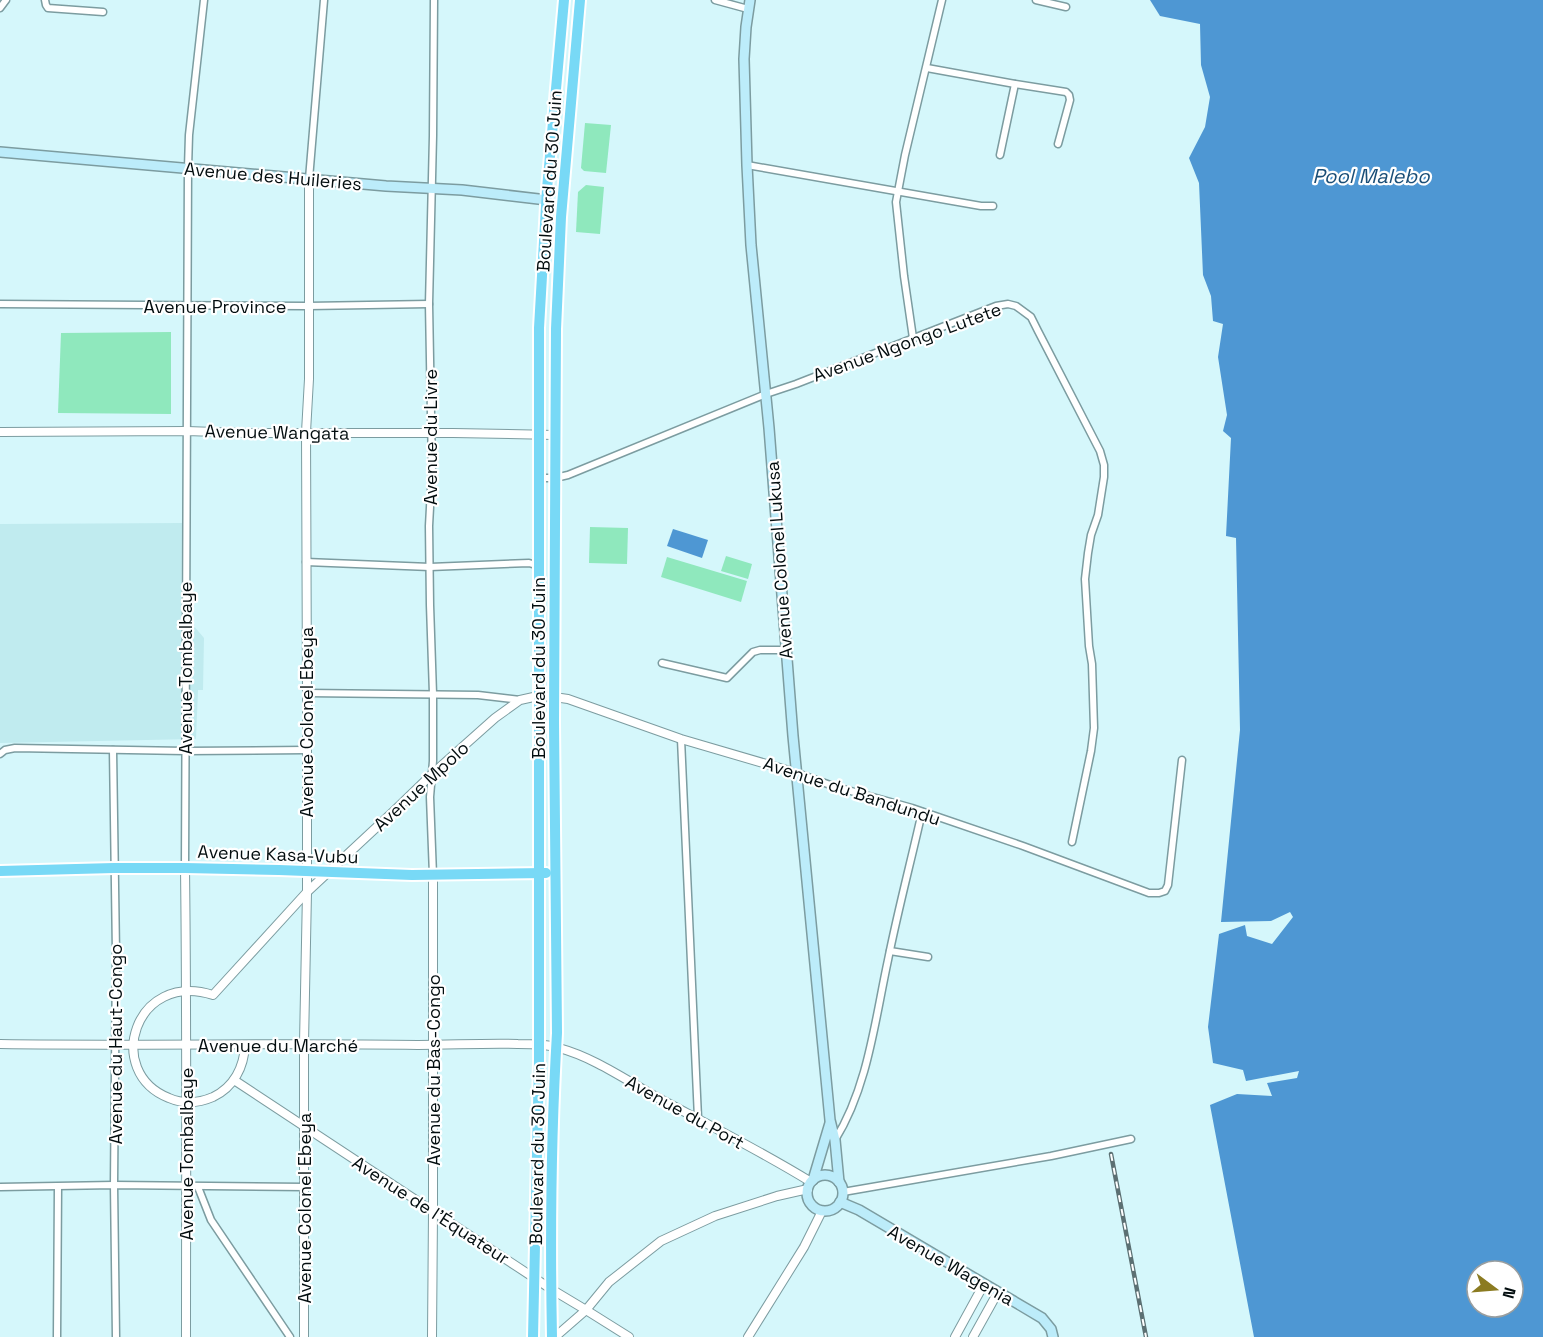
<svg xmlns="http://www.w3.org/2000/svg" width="1543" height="1337" viewBox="0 0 1543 1337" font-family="'Space Grotesk',sans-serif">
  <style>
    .built { fill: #c0ebef }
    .green { fill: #8fe8bd }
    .water { fill: #4e97d3; fill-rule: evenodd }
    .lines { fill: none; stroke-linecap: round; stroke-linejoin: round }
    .minor-casing { stroke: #7c9ca0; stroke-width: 9 }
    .tertiary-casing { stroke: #7c9ca0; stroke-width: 10 }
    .secondary-casing { stroke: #7c9ca0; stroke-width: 12 }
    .primary-casing { stroke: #fff; stroke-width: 14 }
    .minor { stroke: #fff; stroke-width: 6 }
    .tertiary { stroke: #fff; stroke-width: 8 }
    .secondary { stroke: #bcecfa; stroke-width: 9 }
    .primary { stroke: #78d9f6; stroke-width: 10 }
    .rail-casing { stroke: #5c7073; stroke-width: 4.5 }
    .rail { stroke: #fff; stroke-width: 2; stroke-dasharray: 7; stroke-linecap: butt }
    .labels { text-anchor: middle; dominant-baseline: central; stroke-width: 4.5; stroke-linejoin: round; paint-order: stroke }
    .street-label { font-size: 18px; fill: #030d0f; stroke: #fff }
    .water-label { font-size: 20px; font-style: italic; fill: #1a4e77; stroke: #fff }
  </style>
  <rect width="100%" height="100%" fill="#d5f7fb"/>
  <path class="built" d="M182,523L181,625H193L204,638L203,690H198L196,739L0,743V524Z"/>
  <g class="green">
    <path d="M585,123L611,125L606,173L584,171L581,168Z"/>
    <path d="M586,185L604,187L600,234L576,232L578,192Z"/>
    <path d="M171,332V414L58,413L61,333Z"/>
    <path d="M590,527L628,528L627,564L589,563Z"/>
    <path d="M726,556L752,564L748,579L721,571Z"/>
    <path d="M667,557L747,581L741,602L661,577Z"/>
  </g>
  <g class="water">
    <path d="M1150,0H1543V1337H1254L1210,1105L1237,1094L1272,1096L1267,1083L1297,1078L1299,1071L1246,1081L1243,1070L1213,1063L1208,1027L1219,934L1245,925L1247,936L1272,944L1293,917L1290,912L1271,921L1221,922L1240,730L1236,538L1226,536L1231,438L1223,431L1227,415L1218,357L1223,324L1213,321L1211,296L1203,275L1199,183L1189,158L1205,127L1210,97L1201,65L1200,24L1160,16ZM1477,1271H1513V1307H1477Z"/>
    <path d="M673,529L708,540L702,558L667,546Z"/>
  </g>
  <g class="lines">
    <g class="minor-casing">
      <g id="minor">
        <path d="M45,0L46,5L48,8L103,12"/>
        <path d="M715,0L748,9"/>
        <path d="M1036,0L1066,7"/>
        <path d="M0,8L6,0"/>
        <path d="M927,68L1015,84L1000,155"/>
        <path d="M1015,84L1066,92L1069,95L1070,100L1058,144"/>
        <path d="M747,165L981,206H993"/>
        <path d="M309,179L324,0"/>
        <path d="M0,304L308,306L429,304"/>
        <path d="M913,338L904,276L896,202L905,155L942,0"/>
        <path d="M539,478H555L568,475L766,394L796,384L996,306L1008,304L1016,306L1031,317L1038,331L1100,451L1104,465V477L1098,515L1091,535L1088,553L1085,579L1089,646L1092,664L1094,728L1091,751L1072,842"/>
        <path d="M306,562L430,567L529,563L539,566"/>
        <path d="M662,663L727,678L753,652L760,650H786"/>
        <path d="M307,693L478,695L520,700"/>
        <path d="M681,739L698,1118"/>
        <path d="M113,750L116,953L114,1185L116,1337"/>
        <path d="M0,754L5,750L15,748L185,751L306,750"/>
        <path d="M797,773L833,786L912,808L1023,846L1149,893H1159L1165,891L1168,885L1182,760"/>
        <path d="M185,868L188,168L189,135L204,0"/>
        <path d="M433,875L430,797L433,761V694L430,605L429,526L432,470L429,304L433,136L434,0"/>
        <path d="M890,951L928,957"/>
        <path d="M835,1140C868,1087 875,1020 888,960C898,910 911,861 922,812"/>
        <path d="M0,1187L114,1185L305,1187"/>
        <path d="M198,1187L211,1220L290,1337"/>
        <path d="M843,1192L1051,1156L1131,1139"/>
        <path d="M57,1337L58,1187"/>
      </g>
    </g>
    <g class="tertiary-casing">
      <g id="tertiary">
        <path d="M0,432L187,431L244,433H453L555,435"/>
        <path d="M185,868C187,1025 186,1181 186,1337"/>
        <path d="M0,1044C139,1046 279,1043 418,1045C452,1045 485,1043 518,1044C532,1044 546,1044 559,1048C596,1058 630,1083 664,1101C713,1127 764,1153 811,1182"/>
        <path d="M245,1045C244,1067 234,1087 213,1097C199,1103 183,1104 169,1098C103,1072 135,970 213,995L307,892L394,811L431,775L495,718L520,700L538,696L554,697L568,699L681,739L797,773"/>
        <path d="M234,1080L551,1289L586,1310L629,1337"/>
        <path d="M304,1337V1043L307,892V693L306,432L309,379V179"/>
        <path d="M432,1337L433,1212V875"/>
        <path d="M555,1337L586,1310L609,1282L661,1241L715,1216L777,1196L808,1189"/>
        <path d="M748,1337L804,1247L822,1211"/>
        <path d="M955,1337L984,1284"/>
        <path d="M973,1337L998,1292"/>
      </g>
    </g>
    <g class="secondary-casing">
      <g id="secondary">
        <path d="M750,0L746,27L744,59L747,165L751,245L769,428L793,736L830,1120L835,1140L839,1182"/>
        <path d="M0,152L386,186L462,190L547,200"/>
        <circle cx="825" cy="1193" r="18"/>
        <path d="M813,1180L830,1123"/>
        <path d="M840,1202L859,1210L1042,1318L1051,1329L1053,1337"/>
      </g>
    </g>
    <g class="primary-casing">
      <g id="primary">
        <path d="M0,871L114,868H185L279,870L412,875L546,873"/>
        <path d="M533,1337L539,1061V328L547,189L564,0"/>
        <path d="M552,1337C550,1236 551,1134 557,1033L554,722L556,329L561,217L580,0"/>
      </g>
    </g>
    <use href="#minor" class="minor"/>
    <use href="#tertiary" class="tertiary"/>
    <use href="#secondary" class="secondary"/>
    <use href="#primary" class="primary"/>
    <g class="rail-casing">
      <path id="rail" d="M1111,1154L1146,1337"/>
    </g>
    <use href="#rail" class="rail"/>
  </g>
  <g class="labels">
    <g class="street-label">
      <text transform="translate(273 176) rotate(5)">Avenue des Huileries</text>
      <text transform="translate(549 181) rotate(-86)">Boulevard du 30 Juin</text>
      <text x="215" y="306">Avenue Province</text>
      <text transform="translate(907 342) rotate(-20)">Avenue Ngongo Lutete</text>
      <text transform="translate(277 432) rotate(1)">Avenue Wangata</text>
      <text transform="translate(430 437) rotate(-90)">Avenue du Livre</text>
      <text transform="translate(779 560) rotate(-94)">Avenue Colonel Lukusa</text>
      <text transform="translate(185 668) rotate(-90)">Avenue Tombalbaye</text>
      <text transform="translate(538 668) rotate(-90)">Boulevard du 30 Juin</text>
      <text transform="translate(306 722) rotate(-90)">Avenue Colonel Ebeya</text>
      <text transform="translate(421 786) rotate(-43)">Avenue Mpolo</text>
      <text transform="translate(852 791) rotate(18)">Avenue du Bandundu</text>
      <text transform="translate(278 854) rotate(2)">Avenue Kasa-Vubu</text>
      <text transform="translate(115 1044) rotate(-90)">Avenue du Haut-Congo</text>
      <text x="278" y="1045">Avenue du Marché</text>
      <text transform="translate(433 1070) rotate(-90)">Avenue du Bas-Congo</text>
      <text transform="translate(685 1112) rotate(29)">Avenue du Port</text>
      <text transform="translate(186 1154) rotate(-90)">Avenue Tombalbaye</text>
      <text transform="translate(537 1154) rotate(-89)">Boulevard du 30 Juin</text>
      <text transform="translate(304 1208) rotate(-90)">Avenue Colonel Ebeya</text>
      <text transform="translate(431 1210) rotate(33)">Avenue de l'Équateur</text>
      <text transform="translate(951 1265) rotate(30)">Avenue Wagenia</text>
    </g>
    <g class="water-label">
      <text x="1371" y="176">Pool Malebo</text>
    </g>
  </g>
  <g transform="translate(1495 1289) rotate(106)"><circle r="28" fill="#ffffff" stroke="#9a9e9f" stroke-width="1.5"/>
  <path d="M0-4.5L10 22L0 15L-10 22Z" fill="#8b7b21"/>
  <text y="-9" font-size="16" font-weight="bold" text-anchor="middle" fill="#030d0f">N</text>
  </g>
</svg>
